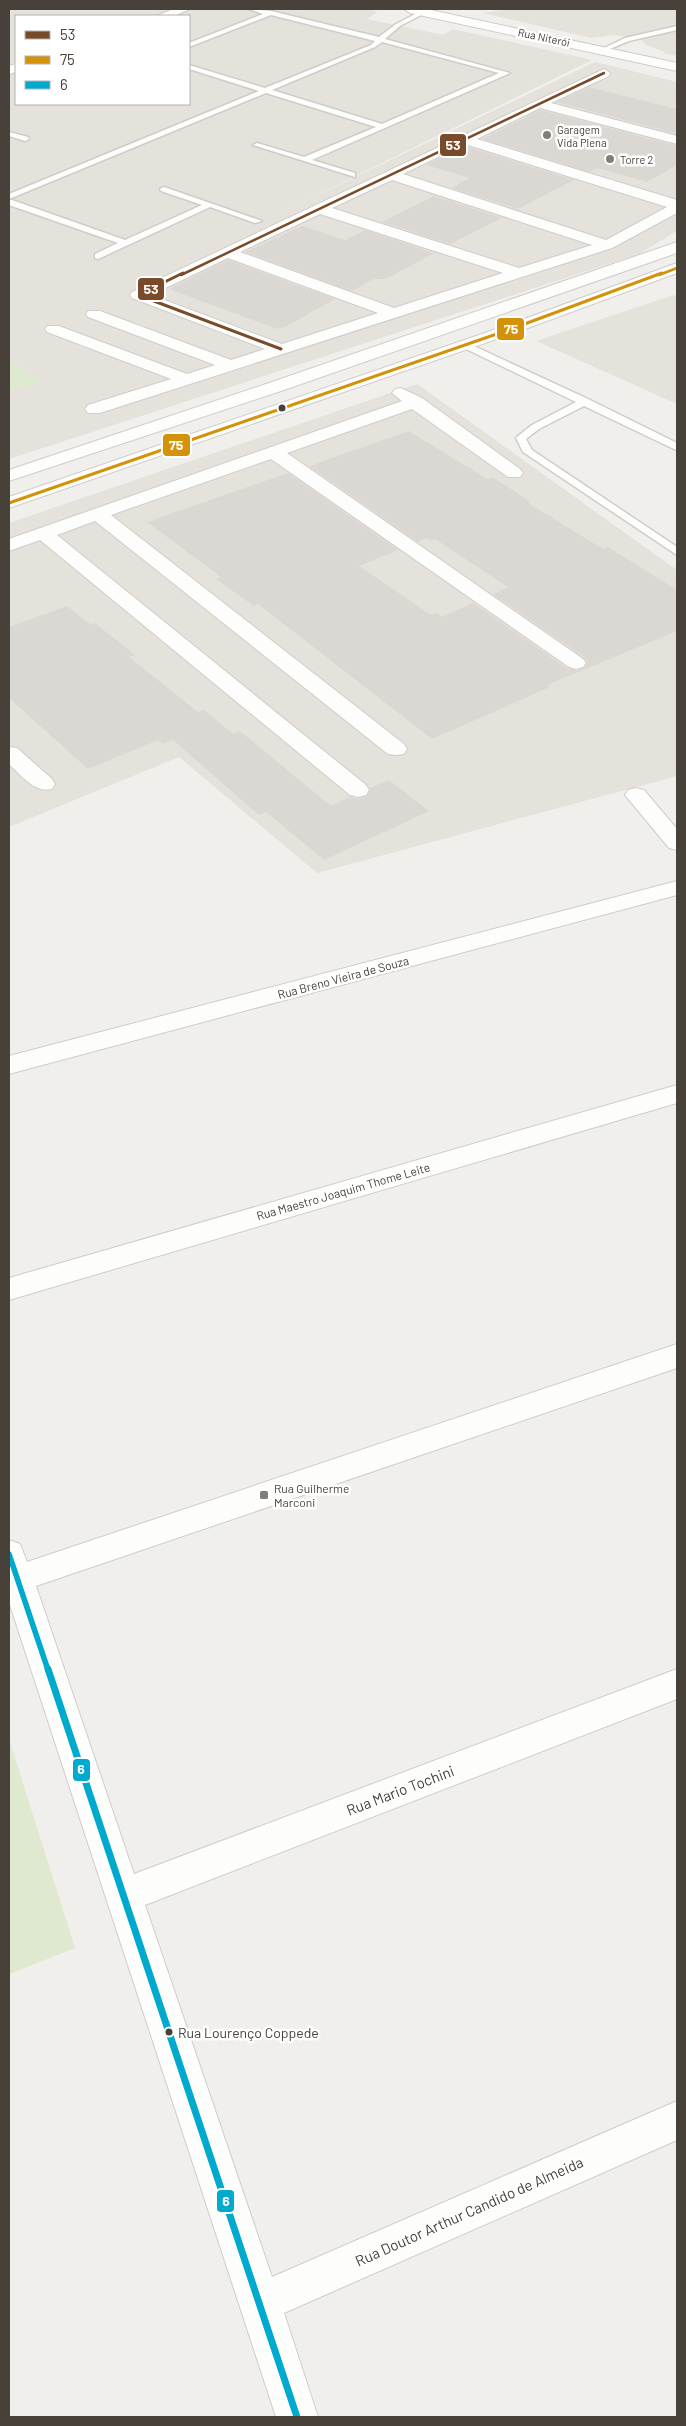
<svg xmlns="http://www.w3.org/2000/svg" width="686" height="2426" viewBox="0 0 686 2426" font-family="Barlow,sans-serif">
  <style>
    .residential { fill: #e5e1db; fill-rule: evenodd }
    .green { fill: #dfe9cf }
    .building { fill: #dbd8d4 }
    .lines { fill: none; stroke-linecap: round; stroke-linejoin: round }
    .service-casing { stroke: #cfcdca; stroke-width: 3 }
    .minor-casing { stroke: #cfcdca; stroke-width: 2 }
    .service { fill: #fdfdfc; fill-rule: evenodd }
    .minor { fill: #fdfdfc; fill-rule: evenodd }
    .bus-1-far1-casing { stroke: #fff; stroke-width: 4.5 }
    .bus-1-casing { stroke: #fff; stroke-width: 5.5 }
    .bus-2-far1-casing { stroke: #fff; stroke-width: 4.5 }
    .bus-2-casing { stroke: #fff; stroke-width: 5.5 }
    .bus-3-far1-casing { stroke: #fff; stroke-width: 9 }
    .bus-3-casing { stroke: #fff; stroke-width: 11 }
    .bus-1-far1 { stroke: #7a4b2a; stroke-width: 2.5 }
    .bus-1 { stroke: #7a4b2a; stroke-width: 3 }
    .bus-2-far1 { stroke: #d4920b; stroke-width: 2.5 }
    .bus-2 { stroke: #d4920b; stroke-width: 3 }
    .bus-3-far1 { stroke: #00a9ce; stroke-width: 5.5 }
    .bus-3 { stroke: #00a9ce; stroke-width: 7 }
    .poi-dot { fill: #827e78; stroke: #fff; stroke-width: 2 }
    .bus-dot { fill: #474139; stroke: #fff; stroke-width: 2 }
    .labels { text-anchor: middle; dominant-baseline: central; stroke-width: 5; stroke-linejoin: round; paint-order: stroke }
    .far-street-label { font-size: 11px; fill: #474139; stroke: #fff }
    .far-poi-label { font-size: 11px; fill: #474139; stroke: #fff; text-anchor: start }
    .street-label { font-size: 12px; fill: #474139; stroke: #fff }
    .poi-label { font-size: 12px; fill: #474139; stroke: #fff; text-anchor: start }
    .near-bus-label { font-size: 14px; fill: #474139; stroke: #fff; text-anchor: start }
    .near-street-label { font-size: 15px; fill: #474139; stroke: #fff }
    .line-badge { stroke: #fff; stroke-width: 2 }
    .badge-label { font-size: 14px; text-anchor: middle; font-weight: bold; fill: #fff }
  </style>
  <rect width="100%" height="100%" fill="#f1efec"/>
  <g class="residential">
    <path d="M9,9H370L377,12L367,19L443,35L453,29L592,60L280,213L595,62L677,82V231L639,254L9,459ZM16,16H189V104H16Z"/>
    <path d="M508,9H677V56L663,53L665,52L646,45L642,40L614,35L591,38L483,13Z"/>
    <path d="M677,294V404L536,341Z"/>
    <path d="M417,384L677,570V776L317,873L179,757L9,827V523Z"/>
  </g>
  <g class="green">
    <path d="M9,359L41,382L9,392Z"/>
    <path d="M9,1739L75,1948L9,1974Z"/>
  </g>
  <g class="building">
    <path d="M589,87L677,109V134L557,102Z"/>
    <path d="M540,110L677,146V165L647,182L597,168L590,172L482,139Z"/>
    <path d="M465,146L574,180L518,209L451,188L470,178L426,165Z"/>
    <path d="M434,196L502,218L450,244L382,222Z"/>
    <path d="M302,226L345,240L365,230L434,253L386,279H374L352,291L245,252Z"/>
    <path d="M228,260L335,299L285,327L277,329L169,289Z"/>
    <path d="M409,431L487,479L492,477L531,502L528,503L603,549L608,547L677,590V631L547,685L550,687L432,739L258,604L254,606L216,579L221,577L147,522L288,473L398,550L359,566L431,615L437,613L442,617L473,603L568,669L577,671L584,668L588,663L584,657L493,594L508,587L435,539L431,540L427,538L418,542L309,466Z"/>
    <path d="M67,606L91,625L95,623L135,655L129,657L198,712L204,710L233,734L240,731L331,806L350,797L358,799L366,797L370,788L389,780L429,811L324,860L266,812L259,815L173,740L162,744L158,740L88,769L9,698V627Z"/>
  </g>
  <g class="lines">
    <g class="service-casing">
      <g id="service">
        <path d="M249,9L271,11L379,37L396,24L423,10L425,13L400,26L385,39L510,73L312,160L355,173V177L253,145L257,143L304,157L376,127L266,93L9,199V194L259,91L189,69V65L265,88L371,45L375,41L271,15L189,47V43L263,14ZM382,42L499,73L382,124L272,90L375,47Z"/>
        <path d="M677,26V30L629,41L605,51L600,50L625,38Z"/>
        <path d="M9,132L28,137L29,139L25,141L9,136Z"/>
        <path d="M164,187L262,221L255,223L210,207L98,259L95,258V254L118,243L9,205V200H12L125,240L202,205L161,191L160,189Z"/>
        <path d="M463,341L588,399L677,443V450L674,449L584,406L539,429L526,439L532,450L677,547V555L523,452L516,438L518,436L532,425L576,402L460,346L459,344Z"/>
      </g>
    </g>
    <g class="minor-casing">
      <g id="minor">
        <path d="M173,9H190L174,16H157Z"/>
        <path d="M404,9H426L677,63V71L410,13Z"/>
        <path d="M16,64V72L9,74V66Z"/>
        <path d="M604,69L610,73L609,76L551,103L677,136V144L540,108L477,139L677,200V213L612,248L100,413H88L85,409L88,405L171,379L47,332L45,329L47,326H59L187,374L215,365L88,317L86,314L88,311H100L231,360L265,349L132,298L130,295L132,292ZM465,144L667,207L606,240L403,174ZM392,180L592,245L519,268L332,208ZM320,214L503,273L394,308L240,252ZM228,258L378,313L282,344L151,295Z"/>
        <path d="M677,242V252L674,254L281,391L9,481V470L269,383Z"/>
        <path d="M677,263V273L517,332L9,508V497L505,326Z"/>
        <path d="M401,388L422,398L520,469L523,473L520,477H508L412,409L287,453L583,659L586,663L583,667L576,669L569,667L271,459L111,515L404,744L407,749L404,754L396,755L388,754L95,521L57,535L366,785L369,790L366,795L358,797L350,795L40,540L9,551V539L402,401L392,393L395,389Z"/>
        <path d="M9,747L17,748L52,779L55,784L52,789C34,793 21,775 9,764Z"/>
        <path d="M636,788L644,790L677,829V850L669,848L625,795L628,790Z"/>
        <path d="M677,881V895L9,1074V1056Z"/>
        <path d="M677,1085V1103L9,1300V1278Z"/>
        <path d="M677,1344V1368L36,1586L134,1874L677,1669V1699L145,1905L272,2277L677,2101V2140L284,2313L318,2417H276L9,1602V1540L20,1544L27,1562Z"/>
      </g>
    </g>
    <use href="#service" class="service"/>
    <use href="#minor" class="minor"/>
    <g class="bus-1-far1-casing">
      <path id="bus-1-far1" d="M181,275L604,73"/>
    </g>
    <g class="bus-1-casing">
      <path id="bus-1" d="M183,273L138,295L281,349"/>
    </g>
    <g class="bus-2-far1-casing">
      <path id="bus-2-far1" d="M659,275L677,268"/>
    </g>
    <g class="bus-2-casing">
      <path id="bus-2" d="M9,503L511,329L662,273"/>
    </g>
    <g class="bus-3-far1-casing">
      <path id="bus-3-far1" d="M9,1554L48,1670"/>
    </g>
    <g class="bus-3-casing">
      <path id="bus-3" d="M48,1669L297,2417"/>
    </g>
    <use href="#bus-1-far1" class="bus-1-far1"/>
    <use href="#bus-1" class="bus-1"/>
    <use href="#bus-2-far1" class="bus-2-far1"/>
    <use href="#bus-2" class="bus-2"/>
    <use href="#bus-3-far1" class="bus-3-far1"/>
    <use href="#bus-3" class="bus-3"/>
  </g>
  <g class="poi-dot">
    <circle cx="547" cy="135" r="5"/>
    <circle cx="610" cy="159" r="5"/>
    <rect x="259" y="1490" width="10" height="10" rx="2.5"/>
  </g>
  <g class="bus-dot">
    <circle cx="282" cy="408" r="4.5"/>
    <circle cx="169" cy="2032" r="4.5"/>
  </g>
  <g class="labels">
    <g class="far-street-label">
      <text transform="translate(544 37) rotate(12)">Rua Niterói</text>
    </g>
    <g class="far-poi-label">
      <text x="557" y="129">Garagem<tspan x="557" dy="13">Vida Plena</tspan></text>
      <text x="620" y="159">Torre 2</text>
    </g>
    <g class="street-label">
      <text transform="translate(343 977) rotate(-15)">Rua Breno Vieira de Souza</text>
      <text transform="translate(343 1191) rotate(-16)">Rua Maestro Joaquim Thome Leite</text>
    </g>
    <g class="poi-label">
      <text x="274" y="1488">Rua Guilherme<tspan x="274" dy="14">Marconi</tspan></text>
    </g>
    <g class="near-bus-label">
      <text x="178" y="2032">Rua Lourenço Coppede</text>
    </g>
    <g class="near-street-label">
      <text transform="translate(400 1790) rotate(-21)">Rua Mario Tochini</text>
      <text transform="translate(469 2211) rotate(-24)">Rua Doutor Arthur Candido de Almeida</text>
    </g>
  </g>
  <g class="line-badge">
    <rect x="439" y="133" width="28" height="24" rx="5" fill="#7a4b2a"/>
    <rect x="137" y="277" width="28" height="24" rx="5" fill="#7a4b2a"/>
    <rect x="496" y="317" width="29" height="24" rx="5" fill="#d4920b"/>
    <rect x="162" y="433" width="29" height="24" rx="5" fill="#d4920b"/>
    <rect x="72" y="1758" width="19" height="24" rx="5" fill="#00a9ce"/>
    <rect x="216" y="2189" width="19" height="24" rx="5" fill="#00a9ce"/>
  </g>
  <g class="badge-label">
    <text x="453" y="150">53</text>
    <text x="151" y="294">53</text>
    <text x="511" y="334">75</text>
    <text x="176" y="450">75</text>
    <text x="81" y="1774">6</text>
    <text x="226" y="2206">6</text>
  </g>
  <rect width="686" height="2426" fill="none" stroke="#474139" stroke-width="20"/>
  <rect x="15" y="15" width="175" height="90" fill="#ffffff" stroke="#b5b3b0"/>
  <rect x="25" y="31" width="25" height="8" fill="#7a4b2a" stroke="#b5b3b0"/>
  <text x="60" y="40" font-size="15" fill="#474139">53</text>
  <rect x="25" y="56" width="25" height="8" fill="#d4920b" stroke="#b5b3b0"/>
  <text x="60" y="65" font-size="15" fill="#474139">75</text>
  <rect x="25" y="81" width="25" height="8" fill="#00a9ce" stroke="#b5b3b0"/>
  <text x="60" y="90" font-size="15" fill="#474139">6</text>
</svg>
